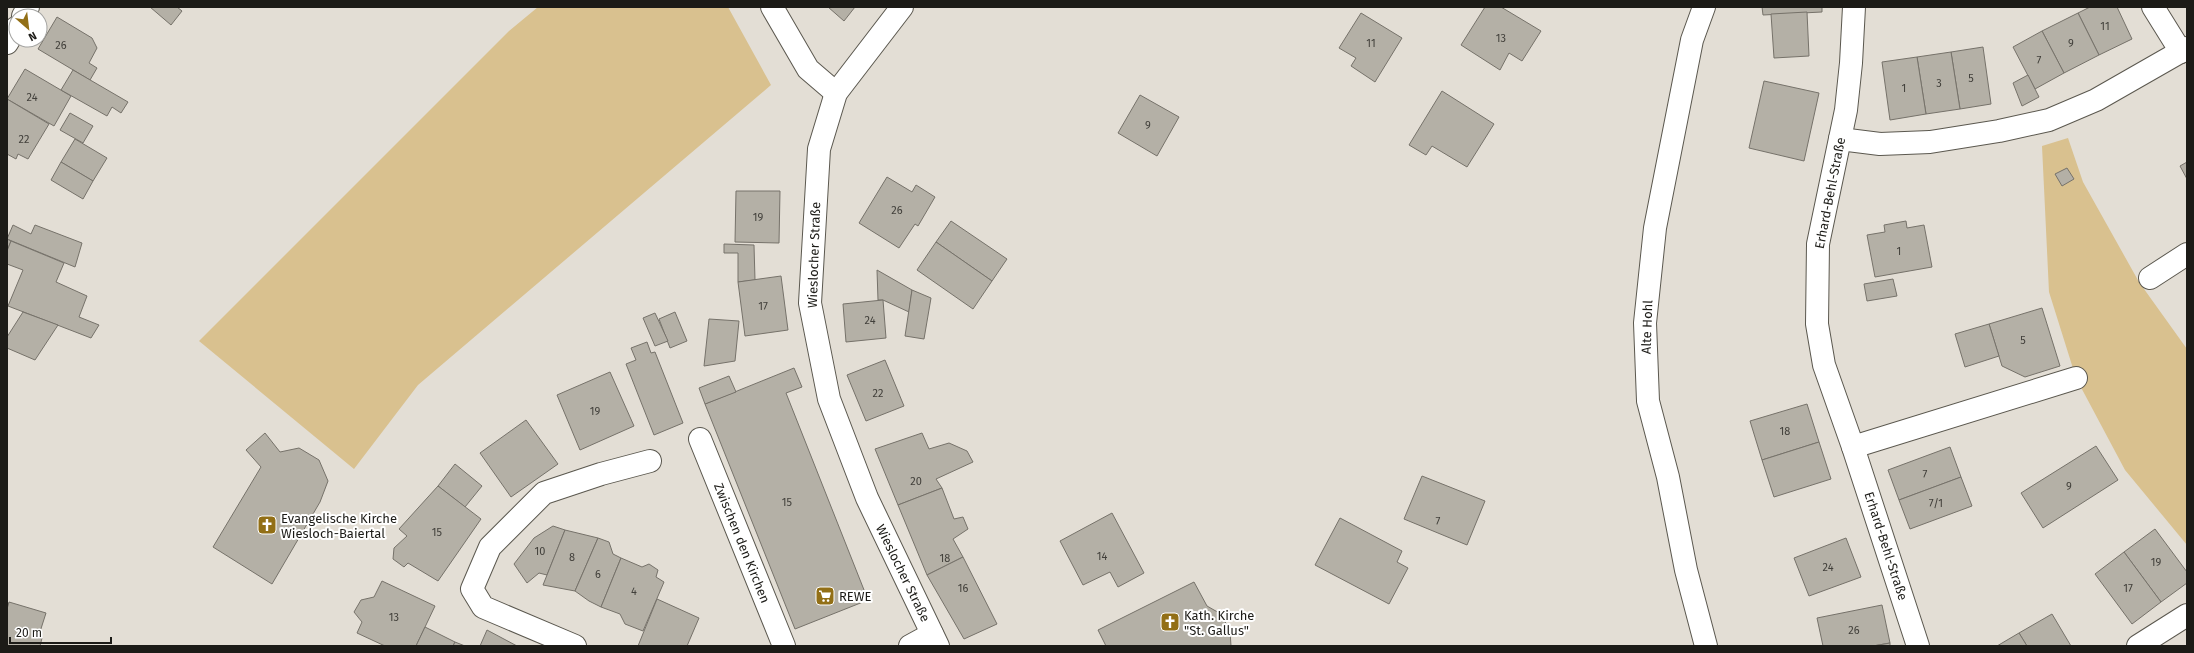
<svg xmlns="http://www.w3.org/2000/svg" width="2194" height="653" viewBox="0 0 2194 653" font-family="'Fira Sans',sans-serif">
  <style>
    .green { fill: #d9c18f }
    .building { fill: #b4b0a6; stroke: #76726a }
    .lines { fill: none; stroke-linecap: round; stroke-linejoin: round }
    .minor-casing { stroke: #5b584f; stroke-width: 24 }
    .major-casing { stroke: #5b584f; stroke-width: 24 }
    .minor { stroke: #fff; stroke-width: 22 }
    .major { stroke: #fff; stroke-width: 22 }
    .labels { text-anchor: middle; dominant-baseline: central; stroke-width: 4; stroke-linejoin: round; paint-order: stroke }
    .number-label { font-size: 11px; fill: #42403b }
    .street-label { font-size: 13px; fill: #1c1b17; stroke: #fff }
    .poi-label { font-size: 13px; fill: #1c1b17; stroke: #fff; text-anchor: start }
  </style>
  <rect width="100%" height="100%" fill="#e3ded5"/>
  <g class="green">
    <path d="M538,7H728L771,85L418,385L354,469L199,341L509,31Z"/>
    <path d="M2068,138L2083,182L2139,282L2187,349V545L2125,470L2076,378L2049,292L2042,146Z"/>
  </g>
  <g class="building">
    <path d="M150,7H177L182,11L171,25Z"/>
    <path d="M828,7H855L844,21Z"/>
    <path d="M1485,7H1501L1541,31L1522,61L1509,53L1500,70L1461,45Z"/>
    <path d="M1762,7H1822V12L1763,15Z"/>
    <path d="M2090,7H2117L2132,39L2099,55L2078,13Z"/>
    <path d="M1807,12L1809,56L1774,58L1771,14Z"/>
    <path d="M1361,13L1402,38L1375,82L1351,66L1356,58L1339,48Z"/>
    <path d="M2078,13L2099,55L2064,73L2042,31Z"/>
    <path d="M57,17L92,38L97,48L89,63L97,68L90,80L38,49Z"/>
    <path d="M2042,31L2064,73L2035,89L2013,47Z"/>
    <path d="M1983,47L1991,104L1960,109L1951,52Z"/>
    <path d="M1951,52L1960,109L1926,114L1917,57Z"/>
    <path d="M1917,57L1926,114L1890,120L1882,62Z"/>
    <path d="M25,69L71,96L54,126L7,99Z"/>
    <path d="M73,70L128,102L121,113L112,107L107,116L61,90Z"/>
    <path d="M2028,75L2039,97L2022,106L2013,83Z"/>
    <path d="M1764,81L1819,93L1804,161L1749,148Z"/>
    <path d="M1442,91L1494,124L1467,167L1432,146L1426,155L1409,145Z"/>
    <path d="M1140,95L1179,117L1157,156L1118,133Z"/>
    <path d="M7,99L49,124L28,159L18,154L16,159L7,154Z"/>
    <path d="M70,113L93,126L83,143L60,130Z"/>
    <path d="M75,139L107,158L93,181L61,162Z"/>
    <path d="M61,162L93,181L83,199L51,180Z"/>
    <path d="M2187,162V179L2180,166Z"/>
    <path d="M2067,168L2074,179L2062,186L2055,174Z"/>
    <path d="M887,177L912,192L916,185L935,197L918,226L915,224L899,248L859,223Z"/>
    <path d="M736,191H780L779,243L735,242Z"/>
    <path d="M951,221L1007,259L992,281L936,242Z"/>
    <path d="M1906,221L1907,228L1924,225L1932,267L1875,277L1867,235L1885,232L1884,225Z"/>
    <path d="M13,225L31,234L35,225L82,243L75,267L7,239Z"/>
    <path d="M7,239L11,241L7,251Z"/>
    <path d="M11,241L64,263L56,282L87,296L79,317L99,325L91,338L8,306L23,270L7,264V251Z"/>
    <path d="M936,242L992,281L973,309L917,270Z"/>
    <path d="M724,244L754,245L755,280L738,282V253H724Z"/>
    <path d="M877,270L912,290L909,312L883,300H878Z"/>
    <path d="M781,276L788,330L745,336L738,282Z"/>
    <path d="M1893,279L1897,296L1867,301L1864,284Z"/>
    <path d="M912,290L931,298L924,339L905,336Z"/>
    <path d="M883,300L886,338L846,342L843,304Z"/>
    <path d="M2042,308L2060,366L2025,377L2002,366L1989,324Z"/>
    <path d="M23,312L58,325L35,360L7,348V337Z"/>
    <path d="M675,312L687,341L670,348L659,319Z"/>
    <path d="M655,313L668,341L655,346L643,318Z"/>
    <path d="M709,319L739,321L735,361L704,366Z"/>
    <path d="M1989,324L1999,356L1965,367L1955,334Z"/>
    <path d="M647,342L651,353L655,352L683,423L654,435L626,364L636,360L631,348Z"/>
    <path d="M885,360L904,406L866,421L847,375Z"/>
    <path d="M794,368L802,387L786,393L868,600L795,629L705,404Z"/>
    <path d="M610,372L634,426L580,450L557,395Z"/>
    <path d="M729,376L736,392L705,404L699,388Z"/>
    <path d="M1807,404L1819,442L1762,460L1750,421Z"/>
    <path d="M526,420L558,464L511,497L480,453Z"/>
    <path d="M265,433L280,452L299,448L319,460L328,481L320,502L272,584L213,547L261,467L246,450Z"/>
    <path d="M922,433L929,449L949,443L967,451L973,462L936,479L942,488L898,505L875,449Z"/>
    <path d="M1819,442L1831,479L1774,497L1762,460Z"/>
    <path d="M2096,446L2118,480L2043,528L2021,493Z"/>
    <path d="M1950,447L1961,477L1899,500L1888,470Z"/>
    <path d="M455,464L482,486L465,507L438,486Z"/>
    <path d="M1422,476L1485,501L1467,545L1404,519Z"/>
    <path d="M1961,477L1972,506L1910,529L1899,500Z"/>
    <path d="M438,486L481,519L438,581L408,563L404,567L393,559L394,548L407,536L399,529Z"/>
    <path d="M942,488L954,519L963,517L968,529L953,539L963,557L927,575L898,505Z"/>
    <path d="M1112,513L1144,573L1118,587L1110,572L1083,585L1060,541Z"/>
    <path d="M1340,518L1402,551L1397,562L1408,568L1389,604L1315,565Z"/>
    <path d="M553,526L565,530L547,575L539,573L527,583L514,564L534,538Z"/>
    <path d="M2155,529L2187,572V583L2161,602L2124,552Z"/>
    <path d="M565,530L598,538L575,591L543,585Z"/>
    <path d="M598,538L609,542L613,554L621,558L601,607L589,601L575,591Z"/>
    <path d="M1846,538L1861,577L1809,596L1794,558Z"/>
    <path d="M2124,552L2161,602L2132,624L2095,574Z"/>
    <path d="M963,557L997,624L964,639L927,575Z"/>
    <path d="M621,558L642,567L649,564L658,570L656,577L664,582L643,631L625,624L620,614L601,607Z"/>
    <path d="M382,581L435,606L416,646H385L357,633L362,622L354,612L361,600L374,597Z"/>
    <path d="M1194,582L1207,606L1221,614L1230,631L1231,646H1106L1098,630Z"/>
    <path d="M657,599L699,618L687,646H638Z"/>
    <path d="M9,602L46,613L38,638H42L40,646H7V609Z"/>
    <path d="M1882,605L1890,643L1873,646H1823L1817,618Z"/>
    <path d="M2052,614L2071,646H2027L2019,633Z"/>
    <path d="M425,627L455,642L453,646H416Z"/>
    <path d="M487,630L517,646H480Z"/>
    <path d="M2019,633L2027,646H1997Z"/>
    <path d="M455,642L465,646H453Z"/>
    <path d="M1890,643V646H1873Z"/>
  </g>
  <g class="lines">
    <g class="minor-casing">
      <g id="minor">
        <path d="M772,7L808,69L836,93"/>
        <path d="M1704,7L1692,40L1655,228L1645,323L1648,401L1668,477L1686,570L1706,646"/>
        <path d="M1854,7L1851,63L1846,110L1818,244L1817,324L1824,365L1853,447L1918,646"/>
        <path d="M2153,7L2181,52"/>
        <path d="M23,16L28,7"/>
        <path d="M7,43L16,28"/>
        <path d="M1840,139L1880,144L1930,142L1999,131L2049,120L2096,100L2187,48"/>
        <path d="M2150,278L2187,254"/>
        <path d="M700,439L784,646"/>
        <path d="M1853,447L2076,378"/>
        <path d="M575,646L483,607L472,589L490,547L544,493L601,474L650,461"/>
        <path d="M910,646L932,634"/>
        <path d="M2138,646L2187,615"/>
      </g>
    </g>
    <g class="major-casing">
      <path id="major" d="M902,7L836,93L819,149L810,303L829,399L867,498L938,646"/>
    </g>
    <use href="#minor" class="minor"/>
    <use href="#major" class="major"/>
  </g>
  <defs>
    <g id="church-square" transform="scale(1)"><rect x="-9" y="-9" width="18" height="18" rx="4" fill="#926f16" stroke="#fff"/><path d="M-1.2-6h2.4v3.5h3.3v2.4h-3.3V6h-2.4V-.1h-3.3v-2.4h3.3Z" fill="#fff"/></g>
    <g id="supermarket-square" transform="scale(1)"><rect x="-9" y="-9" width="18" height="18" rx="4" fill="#926f16" stroke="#fff"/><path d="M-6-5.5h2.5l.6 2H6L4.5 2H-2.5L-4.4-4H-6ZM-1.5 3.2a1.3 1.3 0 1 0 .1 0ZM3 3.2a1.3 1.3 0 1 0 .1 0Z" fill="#fff"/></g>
  </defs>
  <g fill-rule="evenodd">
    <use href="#church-square" x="267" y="525"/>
    <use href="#supermarket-square" x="825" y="596"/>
    <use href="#church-square" x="1170" y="622"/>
  </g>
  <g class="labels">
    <g class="number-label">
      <text x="2105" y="26">11</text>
      <text x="1501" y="38">13</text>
      <text x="1371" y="43">11</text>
      <text x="2071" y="43">9</text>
      <text x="61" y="45">26</text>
      <text x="2039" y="60">7</text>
      <text x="1971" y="78">5</text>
      <text x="1939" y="83">3</text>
      <text x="1904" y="88">1</text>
      <text x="32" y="97">24</text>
      <text x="1148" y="125">9</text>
      <text x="24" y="139">22</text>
      <text x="897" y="210">26</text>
      <text x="758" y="217">19</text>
      <text x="1899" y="251">1</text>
      <text x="763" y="306">17</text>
      <text x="870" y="320">24</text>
      <text x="2023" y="340">5</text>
      <text x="878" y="393">22</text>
      <text x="595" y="411">19</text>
      <text x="1785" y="431">18</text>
      <text x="1925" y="474">7</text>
      <text x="916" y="481">20</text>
      <text x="2069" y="486">9</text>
      <text x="787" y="502">15</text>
      <text x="1936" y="503">7/1</text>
      <text x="1438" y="521">7</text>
      <text x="437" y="532">15</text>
      <text x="540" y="551">10</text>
      <text x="1102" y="556">14</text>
      <text x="572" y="557">8</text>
      <text x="945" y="558">18</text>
      <text x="2156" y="562">19</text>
      <text x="1828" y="567">24</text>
      <text x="598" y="574">6</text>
      <text x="963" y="588">16</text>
      <text x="2128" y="588">17</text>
      <text x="634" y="591">4</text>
      <text x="394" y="617">13</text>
      <text x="1854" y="630">26</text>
    </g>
    <g class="street-label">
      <text transform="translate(1830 193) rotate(-79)">Erhard-Behl-Straße</text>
      <text transform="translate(814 255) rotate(-88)">Wieslocher Straße</text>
      <text transform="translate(1647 327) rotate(-88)">Alte Hohl</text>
      <text transform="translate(742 543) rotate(68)">Zwischen den Kirchen</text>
      <text transform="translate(1886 546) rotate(72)">Erhard-Behl-Straße</text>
      <text transform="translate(903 573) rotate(64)">Wieslocher Straße</text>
    </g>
    <g class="poi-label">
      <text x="281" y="518">Evangelische Kirche<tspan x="281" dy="15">Wiesloch-Baiertal</tspan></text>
      <text x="839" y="596">REWE</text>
      <text x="1184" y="615">Kath. Kirche<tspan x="1184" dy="15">"St. Gallus"</tspan></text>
    </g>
  </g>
  <rect width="2194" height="653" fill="none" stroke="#1c1b17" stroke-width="16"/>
  <g transform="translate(28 28) rotate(152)"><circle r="19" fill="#ffffff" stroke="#a4a4a2"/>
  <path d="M0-3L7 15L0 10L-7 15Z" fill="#926f16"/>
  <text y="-6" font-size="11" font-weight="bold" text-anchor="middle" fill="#1c1b17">N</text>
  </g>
  <path d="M10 637v6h101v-6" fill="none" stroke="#1c1b17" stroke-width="2"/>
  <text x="16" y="637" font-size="12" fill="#1c1b17" stroke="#ffffff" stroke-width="3" paint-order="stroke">20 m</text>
</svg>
